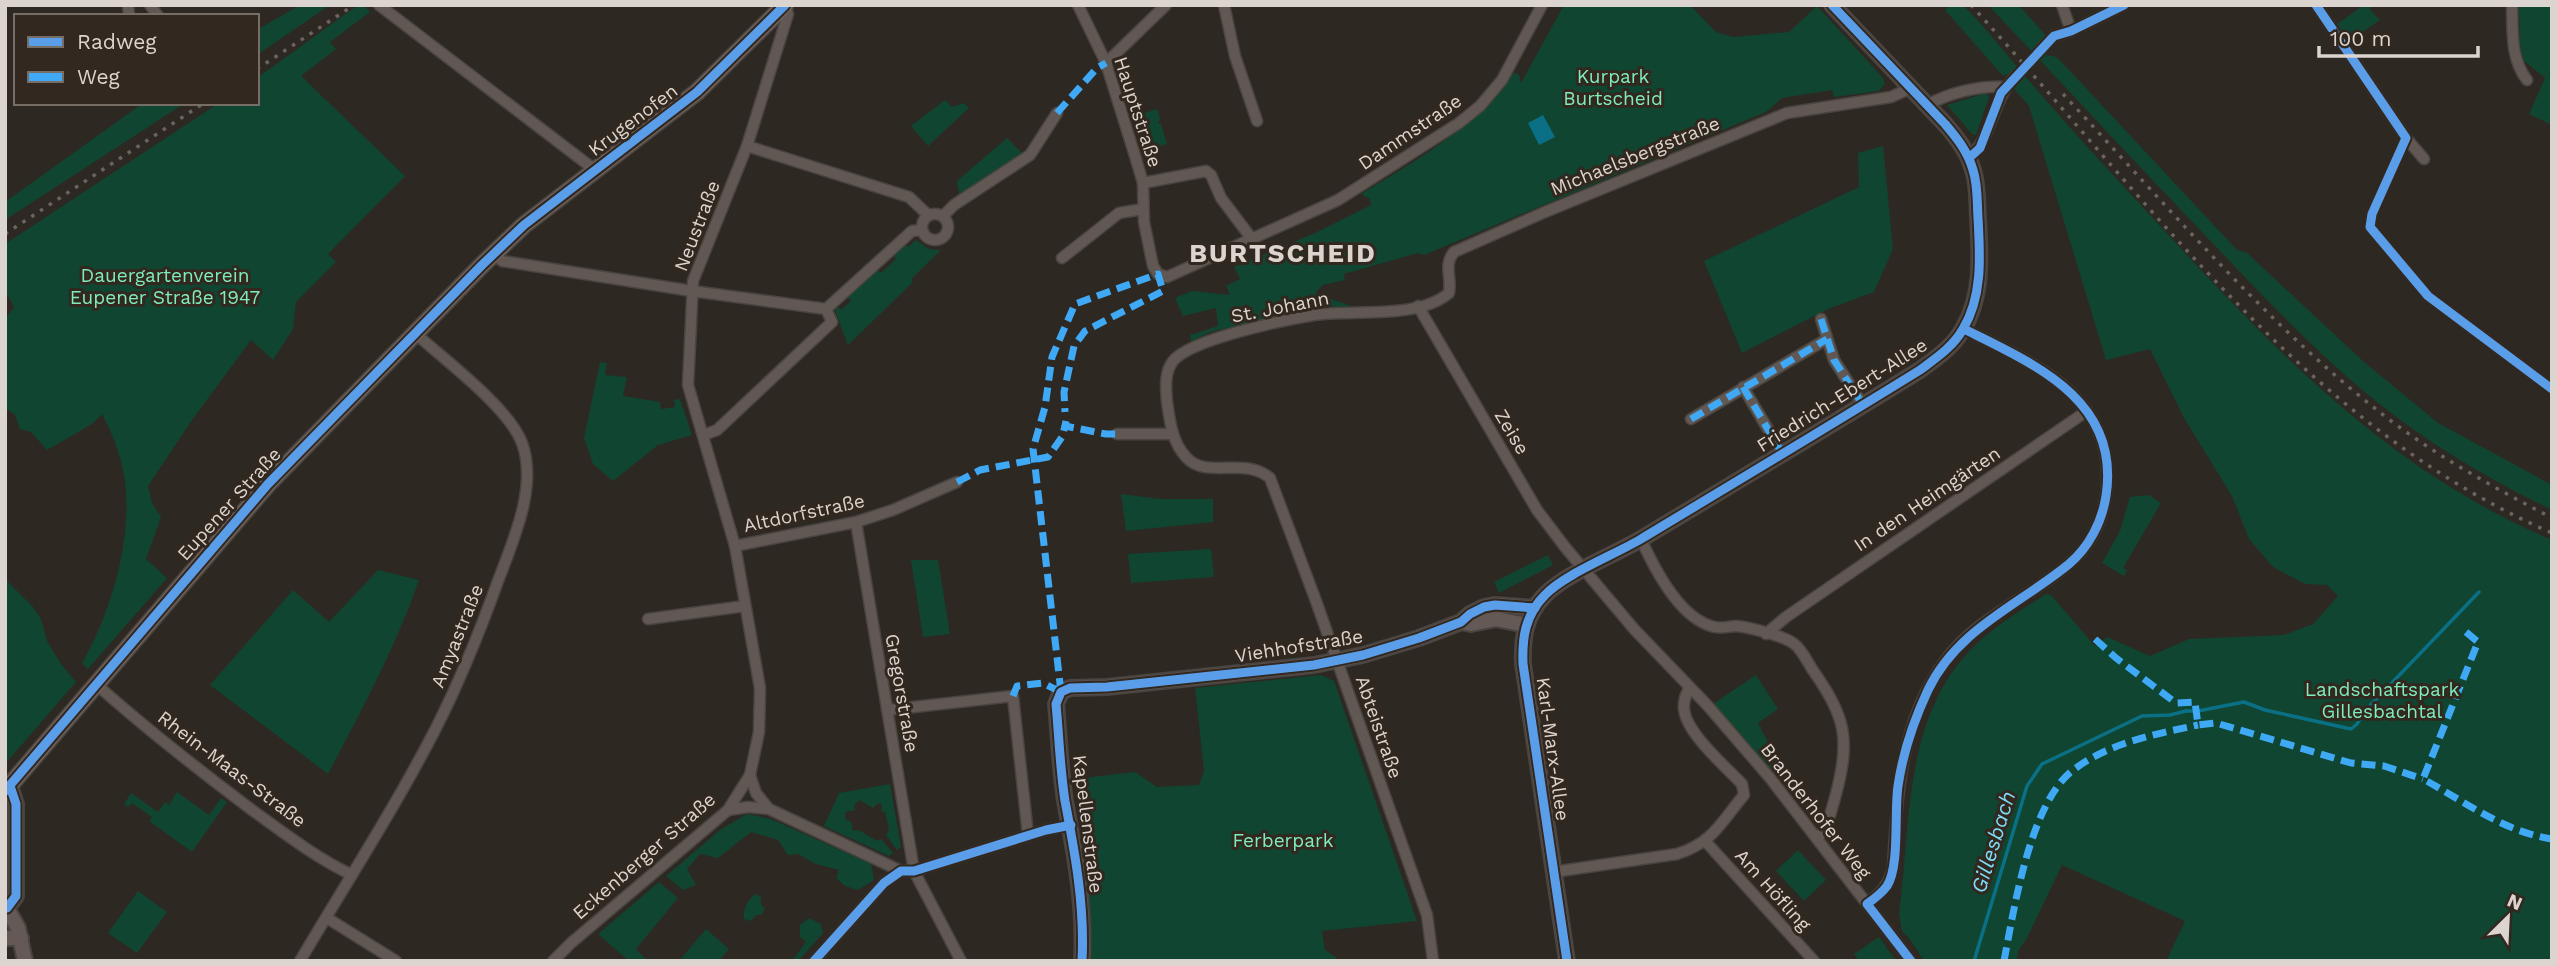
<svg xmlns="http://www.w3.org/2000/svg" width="2557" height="966" viewBox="0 0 2557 966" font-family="'Work Sans',sans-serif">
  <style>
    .green { fill: #0f4531 }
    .water { fill: #0b7085 }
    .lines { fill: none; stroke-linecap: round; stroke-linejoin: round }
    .stream { stroke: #0b7085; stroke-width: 3.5 }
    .street-tunnel { stroke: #48423d; stroke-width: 10; stroke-dasharray: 10 5; stroke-linecap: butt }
    .street-casing { stroke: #49443f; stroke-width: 13 }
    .secondary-casing { stroke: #49443f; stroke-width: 18 }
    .primary-casing { stroke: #49443f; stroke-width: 19 }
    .street { stroke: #615854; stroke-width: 10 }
    .secondary { stroke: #655956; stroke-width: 14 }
    .primary { stroke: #6e605c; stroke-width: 16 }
    .rail { stroke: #6a635f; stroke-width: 3.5; stroke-dasharray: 3.5 7; stroke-linecap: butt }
    .quiet { stroke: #3fa9f5; stroke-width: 7; stroke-dasharray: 14 7; stroke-linecap: butt }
    .cycleway-casing { stroke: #32281f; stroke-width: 13 }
    .cycleway { stroke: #5a9eea; stroke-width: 9 }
    .labels { text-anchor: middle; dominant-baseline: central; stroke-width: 6; stroke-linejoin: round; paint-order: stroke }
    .park-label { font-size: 19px; fill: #7eedbd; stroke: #32281f }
    .street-label { font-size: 19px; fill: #dcd5cf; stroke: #32281f }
    .water-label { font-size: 21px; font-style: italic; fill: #7dddf8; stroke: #32281f }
    .district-label { font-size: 26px; font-weight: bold; letter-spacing: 2px; fill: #dcd5cf; stroke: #32281f }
  </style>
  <rect width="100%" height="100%" fill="#2e2823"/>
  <g class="green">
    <path d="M300,5H330L257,55V30Z"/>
    <path d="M358,5H364L370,12L330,42L336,49L301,76L405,176L328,254L336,262L296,302L293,329L273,360L251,340L192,420L148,486L152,503L161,517L146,559L167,578L88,669L82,663C112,611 134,535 124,475C120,453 112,433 102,414L92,424L47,450L31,432L20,429L15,415L5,408V319L14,307L5,291V244L219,103H257V78Z"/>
    <path d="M1564,5H1690L1716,32L1733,37L1789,32L1817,6L1883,78L1885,83L1879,91L1834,97L1832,90L1782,98L1766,112L1424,255L1418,253L1344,274L1345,280L1323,285L1315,293L1356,308L1326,306L1309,309L1210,332L1191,342L1190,335L1218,326L1216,308L1183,316L1175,298L1192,291L1230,295L1226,286L1240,279L1234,267L1315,233L1371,205L1370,199L1361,194C1417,160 1476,127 1514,72L1519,75L1521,83Z"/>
    <path d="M1949,5H1963C1986,28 2005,53 2026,77C2069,128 2116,178 2161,227C2277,353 2391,472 2552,540V961H2166L2185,921L2062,865L2026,940L2019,949L2016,961H1924L1909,938L1902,931L1899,914C1912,816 1902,708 1984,637C2003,621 2025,608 2046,594L2051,595L2095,646L2107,637L2150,656L2189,639L2284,635L2313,624L2338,596L2327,585L2305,584L2273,567L2249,539L2232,496L2184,418L2150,349L2106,360L2029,106L2014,89L2020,80L2012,72L2003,76L1945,10Z"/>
    <path d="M1988,5H2019L2047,37L2039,47L2047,55L2057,57L2237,250L2246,252L2363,361L2438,423L2552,485V510C2490,480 2431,445 2377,402C2314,351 2258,291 2202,232C2130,157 2060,81 1988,5Z"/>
    <path d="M2364,5H2371L2370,10L2380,20L2349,41L2337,24Z"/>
    <path d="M2519,5H2552V125L2529,114L2545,78L2523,60L2520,43Z"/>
    <path d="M1986,93L1989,97L1976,135H1973L1947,105Z"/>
    <path d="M945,100L952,107L964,103L969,108L928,146L911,126Z"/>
    <path d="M143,103H185L5,220V202Z"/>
    <path d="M1157,109L1160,119L1158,124H1161L1167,144L1145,151L1135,116Z"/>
    <path d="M1007,138L1022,153L959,195L957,181Z"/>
    <path d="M1883,146L1893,249L1874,292L1828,309L1742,353L1704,261L1859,187L1858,153Z"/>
    <path d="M916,240L929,249L941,250L911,279L913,282L848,345L833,305L835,303L841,310L851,301L845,294L874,267L881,273L896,259L890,252L903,241L908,247Z"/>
    <path d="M600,362L607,363L605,375L627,377L623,396L660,402L661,409L675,407L674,400L680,399L692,435L658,445L613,481L593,464L584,438Z"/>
    <path d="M1121,494L1160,499H1213V522L1126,531Z"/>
    <path d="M2149,495L2161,503L2123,568L2127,570L2124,576L2102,563L2120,531L2130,497Z"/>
    <path d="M1211,549L1214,577L1131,583L1128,554Z"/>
    <path d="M1548,555L1553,565L1499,593L1494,582Z"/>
    <path d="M911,560H938L950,634L923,637Z"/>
    <path d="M378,570L419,580C396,647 361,711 328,774L210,685L293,590L329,622Z"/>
    <path d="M5,579L33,607L41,619L47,641L61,664L76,682L5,764Z"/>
    <path d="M1321,675L1334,681L1417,921L1322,931L1325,950L1336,957L1337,961H1090L1089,918L1075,782L1083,778L1135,772L1157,787L1199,785L1204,771L1195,688Z"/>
    <path d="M1756,675L1778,709L1758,723L1773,752L1781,775L1776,779L1713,704Z"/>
    <path d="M890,784L901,847L897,850L886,835L889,830L885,812L881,811L882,805L878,803L873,808L860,800L854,805L855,810L845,812L846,820L851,821L853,831L859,830L877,841L881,839L893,853L889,856L824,826L839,793Z"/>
    <path d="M177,792L209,815L221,798L227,802L192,852L149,821L152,817L132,803L128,807L124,804L131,793L158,812L165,802L169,805Z"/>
    <path d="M747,814L771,819L871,864L874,880L858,890L845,886L836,878L839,870L816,864L798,854L788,855L778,840L751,832L718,858L700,854L687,869L696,885L683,890L666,876L720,830Z"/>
    <path d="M1798,850L1826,880L1804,901L1776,871Z"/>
    <path d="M659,882L678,898L636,949L648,961H629L598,934Z"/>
    <path d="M138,891L167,912L137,953L108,933Z"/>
    <path d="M755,894L761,897V904L765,909L761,915H756L751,921L744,919C742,911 748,899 755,894Z"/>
    <path d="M809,918L821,924L823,933L798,961H792L806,942L800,937V925Z"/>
    <path d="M706,929L729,949L719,961H679Z"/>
    <path d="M1879,937L1896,961H1859L1854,954Z"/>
  </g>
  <path class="water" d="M1543,115L1555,137L1539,145L1528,123Z"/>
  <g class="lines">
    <g class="stream">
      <path d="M2186,711H2198L2244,702L2265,710L2351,729L2357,724L2364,712L2479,592"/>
      <path d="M1974,961L2027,786L2042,764L2142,716L2170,715L2186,711"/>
    </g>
    <path class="street-tunnel" d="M2016,76L2041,49"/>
    <g class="street-casing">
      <g id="street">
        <path d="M128,5L129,16"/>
        <path d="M150,5L158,16"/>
        <path d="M379,5L595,170"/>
        <path d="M1078,5L1106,63L1135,156L1143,183L1144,222L1153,266L1158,274L1167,277L1338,200L1459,123L1480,106L1502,80L1542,5"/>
        <path d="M1224,5L1235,56L1257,121"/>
        <path d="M2062,5L2071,31"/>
        <path d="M2316,5L2406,138L2424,159"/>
        <path d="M2512,5C2513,31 2510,58 2527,80"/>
        <path d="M2041,49L2054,36L2071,31L2124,5"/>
        <path d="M1106,63L1166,5"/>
        <path d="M1926,106C1947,93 1981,85 2006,87"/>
        <path d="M747,146L909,197L928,215"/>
        <path d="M1969,158C1993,136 1992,99 2016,76"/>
        <path d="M1143,183L1206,171L1211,175L1221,198L1252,239"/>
        <circle cx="935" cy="227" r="13"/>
        <path d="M943,216L954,205L1030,155L1057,113"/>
        <path d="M494,253L502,261L692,291L826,309"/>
        <path d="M1062,258L1119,213L1143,209"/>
        <path d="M1418,306L1537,510L1565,547L1634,629L1708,706L1770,778L1911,961"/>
        <path d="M826,309L912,231L922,230"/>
        <path d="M1821,319L1834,360L1863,405"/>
        <path d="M1743,387L1782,453"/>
        <path d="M1691,419L1827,339"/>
        <path d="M1117,434H1172"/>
        <path d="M704,435L717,430L832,322L826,309"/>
        <path d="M856,522L914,871L961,961"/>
        <path d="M1641,539C1654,568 1680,620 1715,627C1722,629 1729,626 1736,626C1749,627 1783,636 1793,643C1801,648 1807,661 1812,669C1845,716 1851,738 1836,794C1831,811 1829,825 1818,838"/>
        <path d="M735,546L856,522L893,510L957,482"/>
        <path d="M648,619L745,606"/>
        <path d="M1766,634L1786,617L2087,411"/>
        <path d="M96,684C146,729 199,770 252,810C284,833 316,858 352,875"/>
        <path d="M887,710L1013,696L1028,835"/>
        <path d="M750,775L756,793L769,809"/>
        <path d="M728,810L748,807L769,809L901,871"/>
        <path d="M1706,842L1814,961"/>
        <path d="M1553,872L1677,854C1713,843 1721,822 1744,795L1742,784C1726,767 1686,733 1684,709C1683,701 1686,695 1689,688"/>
        <path d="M1867,904C1881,893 1889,885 1893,868C1897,795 1900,722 1945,661C1977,617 2030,598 2070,563C2093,543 2106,515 2107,484C2113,395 2031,362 1964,329"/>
        <path d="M327,918L396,961"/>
        <path d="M300,961C346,883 395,808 436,728C460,681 480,631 498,581C513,541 538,486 522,443C509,408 446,361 416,334"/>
        <path d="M553,961L571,943L728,810L750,775L759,732L760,688L735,546L688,385L693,281L747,146L788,14L784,6"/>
        <path d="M814,961L884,883L901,871H914L1046,830L1071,825"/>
        <path d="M1433,961L1427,915L1316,601L1270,478C1244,456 1206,480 1186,457C1172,442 1170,422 1167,402C1166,388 1164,373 1173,361C1191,339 1284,320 1314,315C1353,309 1417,320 1449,293C1452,277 1443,265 1454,252L1545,212L1787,113L1891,97L1909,89"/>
      </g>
    </g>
    <g class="secondary-casing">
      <g id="secondary">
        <path d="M1461,622L1471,624L1496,619L1526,625"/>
        <path d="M5,905L18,928L25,961"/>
        <path d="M7,908L16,896V804L10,786"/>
        <path d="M5,938H21"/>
        <path d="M1082,961C1085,907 1075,853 1065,801C1060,769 1059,736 1056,704L1061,692L1070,688L1107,687L1314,665L1363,655L1419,638L1461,622L1470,614L1484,607L1495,605L1535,608"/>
        <path d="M1567,961L1523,664C1522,638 1525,615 1545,595C1565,574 1614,555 1641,539C1734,483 1828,427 1920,370C1936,358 1953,347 1963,329C1983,296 1980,255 1978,218C1977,202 1978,185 1973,170C1968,152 1957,138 1945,124L1832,5"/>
      </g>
    </g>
    <g class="primary-casing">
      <path id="primary" d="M5,791L268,484L482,265L524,225L697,92L785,5"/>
    </g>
    <use href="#street" class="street"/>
    <use href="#secondary" class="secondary"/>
    <use href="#primary" class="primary"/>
    <g class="rail">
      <path d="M1971,5C2147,198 2305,426 2552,533"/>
      <path d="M257,69L354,5"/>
      <path d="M2063,94C2161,199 2260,317 2372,406C2427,451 2489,485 2552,518"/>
      <path d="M5,234L204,103"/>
    </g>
    <g class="quiet">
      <path d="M1057,113L1097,68L1106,63"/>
      <path d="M1821,319L1834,360L1863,405"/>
      <path d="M1743,387L1782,453"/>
      <path d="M1691,419L1827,339"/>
      <path d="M1066,421L1065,426L1106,434H1117"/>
      <path d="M957,482L980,470L1048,457L1062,437L1065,426"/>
      <path d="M2466,632L2478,642L2423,779C2464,801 2504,832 2552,839"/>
      <path d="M2095,639L2116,658L2176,703L2195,702L2198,725L2216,723L2351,763L2384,766L2423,779"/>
      <path d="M1061,692L1033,449L1045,407L1052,357L1075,304L1158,274L1163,291L1085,331L1074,346L1064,392L1065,412"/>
      <path d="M1013,696L1017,686L1043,683L1061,692"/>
      <path d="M2004,961C2014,909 2030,804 2072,771C2108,743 2155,734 2198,725"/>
    </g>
    <g class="cycleway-casing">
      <g id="cycleway">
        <path d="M2316,5L2406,138L2372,214L2370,227L2428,296L2552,389"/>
        <path d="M1969,158L1980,148L2001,93L2054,36L2071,31L2124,5"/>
        <path d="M5,791L268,484L482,265L524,225L697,92L785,5"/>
        <path d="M5,905L7,908L16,896V804L10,786"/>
        <path d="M814,961L884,883L901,871H914L1046,830L1071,825"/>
        <path d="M1082,961C1085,907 1075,853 1065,801C1060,769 1059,736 1056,704L1061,692L1070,688L1107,687L1314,665L1363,655L1419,638L1461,622L1470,614L1484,607L1495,605L1535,608"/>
        <path d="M1567,961L1523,664C1522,638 1525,615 1545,595C1565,574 1614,555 1641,539C1734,483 1828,427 1920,370C1936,358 1953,347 1963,329C1983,296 1980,255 1978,218C1977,202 1978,185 1973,170C1968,152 1957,138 1945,124L1832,5"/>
        <path d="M1911,961L1867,904C1874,899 1882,893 1887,886C1900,866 1894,812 1898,786C1903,752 1913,722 1928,690C1957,629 2019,605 2069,564C2089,547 2102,522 2106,496C2121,400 2034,364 1964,329"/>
      </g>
    </g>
    <use href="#cycleway" class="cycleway"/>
  </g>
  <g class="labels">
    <g class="park-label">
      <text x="1613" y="76">Kurpark<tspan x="1613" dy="22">Burtscheid</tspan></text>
      <text x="165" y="275">Dauergartenverein<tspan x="165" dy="22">Eupener Straße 1947</tspan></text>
      <text x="2382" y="689">Landschaftspark<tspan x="2382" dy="22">Gillesbachtal</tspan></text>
      <text x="1283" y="840">Ferberpark</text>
    </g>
    <g class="street-label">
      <text transform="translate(1138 112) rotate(72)">Hauptstraße</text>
      <text transform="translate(633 120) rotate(-37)">Krugenofen</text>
      <text transform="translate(1410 132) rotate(-34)">Dammstraße</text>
      <text transform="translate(1635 156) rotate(-22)">Michaelsbergstraße</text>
      <text transform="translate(697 226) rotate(-69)">Neustraße</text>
      <text transform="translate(1280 307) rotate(-11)">St. Johann</text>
      <text transform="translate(1842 395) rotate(-32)">Friedrich-Ebert-Allee</text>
      <text transform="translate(1512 432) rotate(59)">Zeise</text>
      <text transform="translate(1927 499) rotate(-34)">In den Heimgärten</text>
      <text transform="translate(229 504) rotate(-48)">Eupener Straße</text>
      <text transform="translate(804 513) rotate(-12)">Altdorfstraße</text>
      <text transform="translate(457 636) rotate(-68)">Amyastraße</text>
      <text transform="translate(1299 646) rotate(-9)">Viehhofstraße</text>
      <text transform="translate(902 693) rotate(80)">Gregorstraße</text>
      <text transform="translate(1379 727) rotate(71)">Abteistraße</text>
      <text transform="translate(1553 749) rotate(82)">Karl-Marx-Allee</text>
      <text transform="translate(232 769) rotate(37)">Rhein-Maas-Straße</text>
      <text transform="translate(1816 811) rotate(52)">Branderhofer Weg</text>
      <text transform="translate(1088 824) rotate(83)">Kapellenstraße</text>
      <text transform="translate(644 856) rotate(-41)">Eckenberger Straße</text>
      <text transform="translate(1773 890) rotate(48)">Am Höfling</text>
    </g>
    <g class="water-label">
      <text transform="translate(1993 842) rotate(-73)">Gillesbach</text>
    </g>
    <g class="district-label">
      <text x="1283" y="253">BURTSCHEID</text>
    </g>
  </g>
  <rect width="2557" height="966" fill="none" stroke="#dcd5cf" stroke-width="14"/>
  <rect x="14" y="14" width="245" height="91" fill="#32281f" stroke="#766d65" stroke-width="2"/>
  <rect x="28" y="37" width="35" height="10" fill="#5a9eea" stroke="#766d65" stroke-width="2"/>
  <text x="77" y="49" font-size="21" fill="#dcd5cf">Radweg</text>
  <rect x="28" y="72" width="35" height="10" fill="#3fa9f5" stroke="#766d65" stroke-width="2"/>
  <text x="77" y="84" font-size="21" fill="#dcd5cf">Weg</text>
  <g transform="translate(2508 917) rotate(24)" stroke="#32281f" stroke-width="5" paint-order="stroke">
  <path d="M0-5L12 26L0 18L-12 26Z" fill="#dcd5cf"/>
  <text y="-10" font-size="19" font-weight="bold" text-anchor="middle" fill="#dcd5cf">N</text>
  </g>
  <path d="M2319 46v10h159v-10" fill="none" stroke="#dcd5cf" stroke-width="3.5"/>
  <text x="2330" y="46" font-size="21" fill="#dcd5cf" stroke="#32281f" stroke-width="5" paint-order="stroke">100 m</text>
</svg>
